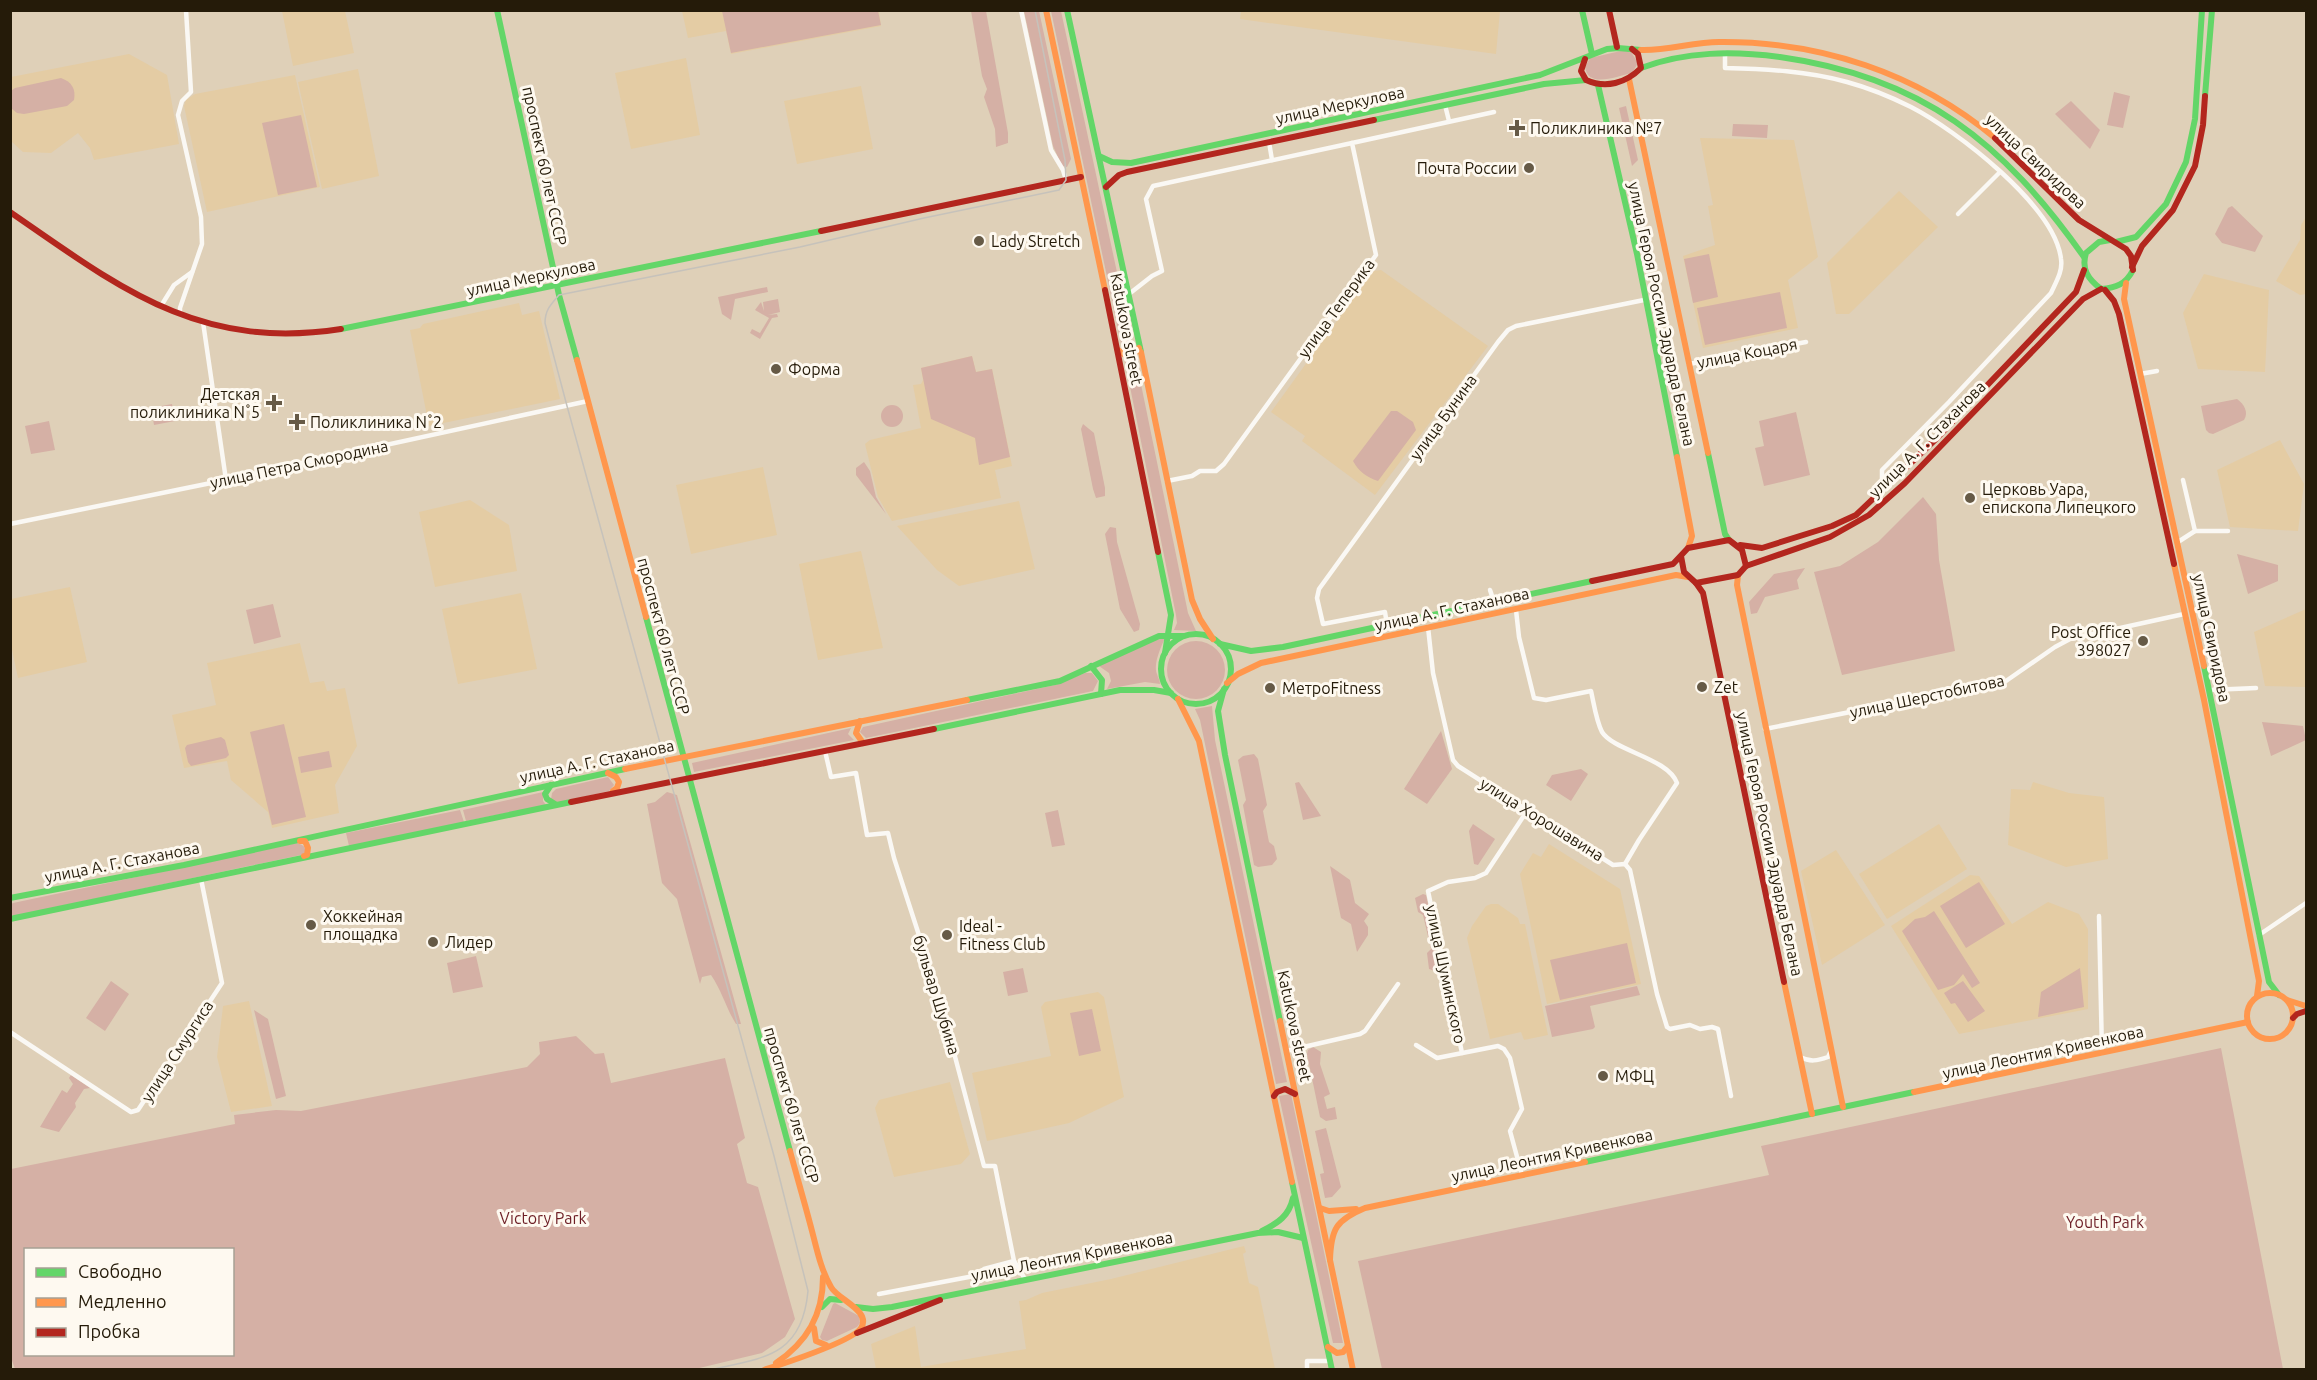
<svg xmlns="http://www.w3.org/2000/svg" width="2317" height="1380" viewBox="0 0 2317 1380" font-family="Ubuntu,sans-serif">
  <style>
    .built { fill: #e4cca4 }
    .green { fill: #d5b0a5; fill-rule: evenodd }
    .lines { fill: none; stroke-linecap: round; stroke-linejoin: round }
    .street { stroke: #faf8f4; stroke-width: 4.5 }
    .fast { stroke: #63d668; stroke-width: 6 }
    .slow { stroke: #ff974d; stroke-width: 6 }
    .jam { stroke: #b3261e; stroke-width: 6 }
    .tram { stroke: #c6c2bb; stroke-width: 1.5 }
    .poi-dot { fill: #665a46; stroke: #fef9f0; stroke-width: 2 }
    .labels { text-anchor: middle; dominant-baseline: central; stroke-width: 6; stroke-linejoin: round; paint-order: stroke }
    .street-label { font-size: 16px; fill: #251b09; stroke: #fef9f0 }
    .poi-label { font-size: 16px; fill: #251b09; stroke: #fef9f0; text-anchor: start }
    .park-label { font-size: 16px; fill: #6d1e25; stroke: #fef9f0 }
  </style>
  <rect width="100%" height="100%" fill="#dfd0b8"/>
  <g class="built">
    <path d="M282,11H345L354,53L293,66Z"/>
    <path d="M682,11H879L881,26L731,54L726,31L688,38Z"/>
    <path d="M1241,11V10L1500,11L1496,54L1240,19Z"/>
    <path d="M129,54L167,75L179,144L94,160L90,148L78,133L51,153L23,152L11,141V77Z"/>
    <path d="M686,58L700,135L631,149L615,73Z"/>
    <path d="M358,69L379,176L322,189L298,82Z"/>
    <path d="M295,75L320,187L207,212L184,106L186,100L195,94Z"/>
    <path d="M861,86L873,149L797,164L784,101Z"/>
    <path d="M1700,138L1794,140L1818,257L1788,280L1798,328L1703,348L1683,256L1715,245L1708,206L1713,205Z"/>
    <path d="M1899,191L1938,227L1849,314H1836L1827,263Z"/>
    <path d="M2306,217V294L2300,295L2276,281L2300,240L2301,225Z"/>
    <path d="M1381,270L1488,346L1375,495L1302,441L1305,436L1271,412L1373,271Z"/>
    <path d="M2204,274L2269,290L2265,372L2198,369L2183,313Z"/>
    <path d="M519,303L522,315L539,311L560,399L429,426L410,330L420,328L423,324Z"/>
    <path d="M972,356L976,372L992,369L1012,466L995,470L1001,498L892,521L878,497L865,444L870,440L921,428L913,385L921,384L923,380L921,368Z"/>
    <path d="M2280,440L2304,484L2298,531L2230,527L2217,470Z"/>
    <path d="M763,467L777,535L691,554L676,485Z"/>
    <path d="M470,500L509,525L517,571L435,587L419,512Z"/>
    <path d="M1019,501L1035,569L959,586L937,570L897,526Z"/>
    <path d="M861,551L883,648L818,660L799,564Z"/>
    <path d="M70,587L87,662L18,678L11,645V599Z"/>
    <path d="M521,593L537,669L458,684L442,609Z"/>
    <path d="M2306,609V687L2265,686L2254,632Z"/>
    <path d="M300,643L310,683L324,681L327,691L345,688L357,746L335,785L339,813L272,828L268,812L231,780L227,761L184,768L172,715L216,705L207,663Z"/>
    <path d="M2033,782L2069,793L2104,797L2108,859L2066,867L2008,845L2011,789L2030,790Z"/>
    <path d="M1939,824L1967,869L1887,919L1859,874Z"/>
    <path d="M1549,844L1620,889L1641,984L1547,1004L1520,874L1533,853L1541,857Z"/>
    <path d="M1836,850L1885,925L1822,965L1801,871Z"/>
    <path d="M1970,875L1979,876L2012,924L2048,902L2079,914L2088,929V1009L1959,1034L1891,926Z"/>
    <path d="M1491,904H1498L1518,918L1520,924H1525L1548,1035L1524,1040L1521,1032L1490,1039L1467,938L1472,926L1486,906Z"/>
    <path d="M1098,992L1104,997L1124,1097L1069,1123L987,1141L972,1073L1051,1056L1041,1007L1045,1002Z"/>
    <path d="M249,1001L272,1106L231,1112L217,1057L223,1006Z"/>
    <path d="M950,1082L970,1154L961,1164L894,1177L875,1108L879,1100Z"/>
    <path d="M1244,1246L1246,1252L1243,1254L1249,1283L1258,1287L1275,1369H876L871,1344L915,1326L921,1367L1026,1349L1019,1301L1026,1300L1042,1293L1111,1279Z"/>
  </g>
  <g class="green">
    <path d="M722,11H878L881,25L731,53Z"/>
    <path d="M971,11H986L1008,133V143L996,147L995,129L984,97L987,89L982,76Z"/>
    <path d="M1024,11H1039L1071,159L1067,167L1062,166L1053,146Z"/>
    <path d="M1051,11H1061L1133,347L1126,351L1122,348Z"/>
    <path d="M1625,50L1631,52L1638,63L1632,73C1617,76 1588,89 1585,67L1590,58Z"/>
    <path d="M61,78C72,82 76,89 74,100L67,106L24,114L17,113L11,108V91L15,88Z"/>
    <path d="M2114,92L2130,96L2123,128L2107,125Z"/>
    <path d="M2071,101L2100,130L2090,149L2055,114Z"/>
    <path d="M1626,106L1638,160L1632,166L1619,108Z"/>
    <path d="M301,115L317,187L278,195L262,123Z"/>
    <path d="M1733,124L1768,125L1767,138L1732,136Z"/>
    <path d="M2232,206L2263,236L2255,252L2222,243L2215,234L2228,208Z"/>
    <path d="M1709,254L1718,297L1693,303L1684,259Z"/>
    <path d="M767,287L768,292L735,299L731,320L722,314L718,297Z"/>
    <path d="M1780,292L1787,328L1705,345L1697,308Z"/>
    <path d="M778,299L780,312L768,315L777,314L778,317L772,318L760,339L750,333L752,329L760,333L769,318L755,310L761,302L764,311L763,302Z"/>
    <path d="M972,356L976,372L992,369L1010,457L979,465L975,438L931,419L921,368Z"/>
    <path d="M1136,360L1188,613L1196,631L1174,630L1177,623L1176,615L1125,362L1130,363Z"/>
    <path d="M2237,399C2244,404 2249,412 2244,420L2213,434L2209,433L2206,430L2201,406Z"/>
    <path d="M172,404L175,421L154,425L151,408Z"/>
    <circle cx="892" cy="416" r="11"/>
    <path d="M1391,411H1397L1413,422L1416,430L1378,481C1368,478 1358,471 1353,461Z"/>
    <path d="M1796,412L1810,475L1764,486L1755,448L1764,446L1759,421Z"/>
    <path d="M49,421L55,450L31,454L25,426Z"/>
    <path d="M1083,424L1094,433L1105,488V496L1096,498L1093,489L1081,429Z"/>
    <path d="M864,462L870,471L876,497L886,514L856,475V468Z"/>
    <path d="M1923,497L1936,514L1939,560L1955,651L1842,675L1814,572L1840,566L1878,542Z"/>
    <path d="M1110,527L1116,528L1117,542L1140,624L1139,630L1134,632L1120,609L1105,534Z"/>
    <path d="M2237,554L2278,565V581L2248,594Z"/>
    <path d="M1805,568L1797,580L1799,589L1765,597L1757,613L1751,614L1749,602L1774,574Z"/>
    <path d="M273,604L281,637L254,644L246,610Z"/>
    <path d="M1165,638C1161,647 1153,664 1157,674C1158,678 1160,680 1160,684L1145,682L1107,689L1111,681L1109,673L1099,666L1155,640Z"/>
    <circle cx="1196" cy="670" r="29"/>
    <path d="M1085,673H1092L1098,681L1093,691L866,738L860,732L863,727L1055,685Z"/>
    <path d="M1212,706L1215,740L1287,1082L1276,1084L1200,720L1195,709Z"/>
    <path d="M2262,722L2303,726L2306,740L2271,756Z"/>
    <path d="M284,724L306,817L272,825L250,732Z"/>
    <path d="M851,728L848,734L854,740L694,772L692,763Z"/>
    <path d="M1441,731L1452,769L1427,804L1404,789Z"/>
    <path d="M221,737L225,740L229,755L226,758L191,766L188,762L185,748L187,745Z"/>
    <path d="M329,751L332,767L301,773L298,757Z"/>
    <path d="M1254,754L1258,759L1267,805L1263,811L1269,842L1274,846L1277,859L1272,865L1258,867L1254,865L1243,805L1246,800L1238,760L1243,756Z"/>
    <path d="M1581,769L1588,774L1571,801L1546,785L1552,775Z"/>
    <path d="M608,777L614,785L609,791L556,803L551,799L552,793L556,789Z"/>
    <path d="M1299,782L1321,816L1303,820L1295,783Z"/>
    <path d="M543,792V801L546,805L466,821L463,810Z"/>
    <path d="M667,792L677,795L741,1024H736C726,1008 722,991 711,975L702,977L700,984L677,899L662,883L647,804L655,802Z"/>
    <path d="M460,810L464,822L349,846L346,833Z"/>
    <path d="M1058,810L1065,845L1052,847L1045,813Z"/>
    <path d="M1473,824L1495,839L1478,865L1474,864L1469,831Z"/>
    <path d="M297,843C303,845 306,846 305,853L301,855L14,916L11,914L10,905L13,903Z"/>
    <path d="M1330,866L1350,880L1355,903L1369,914L1364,921L1368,927V935L1357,952L1351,924L1341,918Z"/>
    <path d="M1979,882L2005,924L1966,948L1940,906Z"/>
    <path d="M1423,894L1426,895L1430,913L1427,919L1440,967L1438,972L1429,969L1427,953L1431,949L1423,915L1418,912L1415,898Z"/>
    <path d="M1934,911L1980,983L1972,988L1963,974L1954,985L1938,990L1902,931L1915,919L1925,917Z"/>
    <path d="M1627,943L1636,983L1560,1000L1550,960Z"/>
    <path d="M476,956L483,987L453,993L447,963Z"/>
    <path d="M1023,968L1028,992L1008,996L1003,972Z"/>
    <path d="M2080,968L2084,1007L2038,1017L2041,992Z"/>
    <path d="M111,981L129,994L105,1031L86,1018Z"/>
    <path d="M1963,981L1985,1011L1968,1022L1955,1003L1951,1004L1944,993Z"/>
    <path d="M1637,986L1640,995L1590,1006L1595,1027L1593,1029L1552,1037L1545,1006Z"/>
    <path d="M1092,1009L1101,1051L1079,1056L1070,1013Z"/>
    <path d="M254,1010L268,1019L286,1096L276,1099Z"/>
    <path d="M576,1036L595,1054L604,1053L611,1083L725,1058L745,1138L737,1144L747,1183L758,1187L795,1319L785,1337L762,1353L691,1370L15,1369L10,1355L11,1169L235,1124L234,1115L276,1110L301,1111L527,1067L540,1054L539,1042ZM26,1250H232V1354H26Z"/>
    <path d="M1313,1047L1321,1052L1320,1064L1330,1094L1324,1097L1327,1109L1335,1107L1337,1119L1326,1121L1320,1117L1307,1054L1308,1050Z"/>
    <path d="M2221,1048L2283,1369H1382L1358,1261L1769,1175L1761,1146Z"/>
    <path d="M71,1075L90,1088L84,1089L75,1103L76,1107L59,1132L40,1127L62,1090L67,1093L73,1084L69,1078Z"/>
    <path d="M1291,1094L1343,1343H1333L1279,1096Z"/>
    <path d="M1326,1128L1341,1187L1332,1197L1325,1198L1320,1174L1324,1173L1315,1131Z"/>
    <path d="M835,1303L859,1316L860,1323L857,1327L827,1341L822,1340L820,1337L833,1304Z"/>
  </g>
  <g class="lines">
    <g class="street">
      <path d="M1021,10L1051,150L1063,170L1066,180"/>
      <path d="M1725,53V68C1766,69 1808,71 1847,82C1869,88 1891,97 1911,107C1956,130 2055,206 2061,259C2063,271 2056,282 2051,293L1949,402L1882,470V490"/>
      <path d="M1445,105L1449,121"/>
      <path d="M1269,142L1272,160"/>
      <path d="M1958,214L2000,172"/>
      <path d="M1129,294L1152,276L1162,271L1146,199L1153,186L1352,143"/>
      <path d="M161,306L174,285L192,272"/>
      <path d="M180,314V308L202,244L201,217L178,115L182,101L191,92L186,10"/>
      <path d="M203,322L226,480"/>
      <path d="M1689,364L1806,342"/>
      <path d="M2140,374L2157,371"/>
      <path d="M2183,480L2195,531"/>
      <path d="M1167,481L1192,476L1200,471H1216L1224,464L1376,255L1352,143L1494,112"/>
      <path d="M10,524L211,483L588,401"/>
      <path d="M2178,542L2195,531H2228"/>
      <path d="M1490,590L1494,602"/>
      <path d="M1516,610L1519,637L1534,698L1546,700L1591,691C1594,704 1596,720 1602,732C1614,751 1668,758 1677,783L1639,840L1625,864"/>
      <path d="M1387,625L1385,612L1323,624L1317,598L1319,589L1498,342L1508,330L1516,326L1644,300"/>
      <path d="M1428,627L1433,673L1453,760L1458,766L1613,865L1625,864L1630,870L1657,994L1667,1027L1670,1029L1690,1025L1700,1029L1712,1027L1718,1029L1731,1096"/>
      <path d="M2210,690L2256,688"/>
      <path d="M1765,729L2006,681L2055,647L2070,639L2184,614"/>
      <path d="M825,751L831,777L856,773L867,835L888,833L894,858L940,1000L984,1166H995L1014,1261L1025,1279"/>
      <path d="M2099,916L2102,1053"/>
      <path d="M2259,935L2306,903"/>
      <path d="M10,1032L131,1112L138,1110L222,983L201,879"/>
      <path d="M1416,1045L1437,1058L1498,1046L1504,1049L1510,1058L1522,1109L1510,1131L1522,1175"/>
      <path d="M1286,1051L1360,1034L1365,1031L1398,984"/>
      <path d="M1462,1053L1428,891L1448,882L1475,878L1486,873L1527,811"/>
      <path d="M1800,1057C1810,1062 1817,1061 1828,1057L1831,1051"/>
      <path d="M879,1294L974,1276L984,1269L1014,1261"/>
      <path d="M1307,1370V1361H1330"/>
    </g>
    <g class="fast">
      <path d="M497,10L559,295L577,360"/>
      <path d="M1067,10L1141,352"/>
      <path d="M1582,10L1592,54"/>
      <path d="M1641,68C1686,51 1733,51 1780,57C1922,77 2003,142 2084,257"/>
      <path d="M1598,85L1637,254L1677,457"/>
      <path d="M2205,96L2212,10"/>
      <path d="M1374,120L1544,84L1586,80"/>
      <path d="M1099,156L1112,162L1131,163L1540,75L1607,49L1618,48L1641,50"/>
      <path d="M2110,240L2099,242L2086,253C2081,269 2088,279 2101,289C2116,288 2126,284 2133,270"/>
      <path d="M2116,242L2136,237L2166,204L2186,162L2195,119L2202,10"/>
      <path d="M341,329L821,231"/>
      <path d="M1708,453L1725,534L1729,540"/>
      <path d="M1158,552L1171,615L1165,653"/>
      <path d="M646,617L790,1151"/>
      <circle cx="1196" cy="669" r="35"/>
      <path d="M1220,644L1251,651L1283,647L1592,581"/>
      <path d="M1091,666L1102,680L1101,694"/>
      <path d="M2204,666L2269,982L2279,995"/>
      <path d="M1224,689L1218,711L1225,755L1280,1021"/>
      <path d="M967,700L1060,681L1159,636H1183"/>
      <path d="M934,729L1120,690H1154L1171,693"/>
      <path d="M551,785L545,794L547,799L555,804"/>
      <path d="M10,898L184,865L625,769"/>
      <path d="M10,919L571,802"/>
      <path d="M1585,1162L1914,1092"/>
      <path d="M1292,1182L1332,1370"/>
      <path d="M1262,1231C1278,1223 1289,1216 1293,1198"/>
      <path d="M822,1307L830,1299L841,1300"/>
      <path d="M856,1307L873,1309L892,1307L1258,1233L1278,1232L1303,1238"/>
    </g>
    <g class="slow">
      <path d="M1046,10L1105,290"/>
      <path d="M1641,50C1667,51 1693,42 1719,42C1820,41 1917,73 1995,138"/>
      <path d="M1629,79L1708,453"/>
      <path d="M2126,283L2124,299L2204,666"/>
      <path d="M1118,350L1128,357L1132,356L1139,348"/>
      <path d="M1141,352L1192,600L1200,619L1213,639"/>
      <path d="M577,360L646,617"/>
      <path d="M1677,457L1692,536L1688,548"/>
      <path d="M2174,564L2204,700L2259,981L2257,996"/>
      <path d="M1738,575L1737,585L1843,1107"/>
      <path d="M1227,683L1238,674L1261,663L1676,575L1688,577"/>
      <path d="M1178,699L1199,741L1292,1182"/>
      <path d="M860,721L856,733L863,743"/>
      <path d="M625,769L967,700"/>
      <path d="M608,773L616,777L619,782L617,788L613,791"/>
      <path d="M300,841H305L308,848L307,855L304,856"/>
      <path d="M1784,982L1812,1114"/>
      <circle cx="2270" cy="1016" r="23"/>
      <path d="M2287,1000L2306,1006"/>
      <path d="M1280,1021L1353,1370"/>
      <path d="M1914,1092L2248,1022"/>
      <path d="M1320,1208L1329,1211L1356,1209"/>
      <path d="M1330,1260C1331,1229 1336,1220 1365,1208L1585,1162"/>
      <path d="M814,1328L816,1341L826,1345"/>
      <path d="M1328,1347L1337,1353L1343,1352L1348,1346"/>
      <path d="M776,1363C807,1342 823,1315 823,1277"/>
      <path d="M764,1370C782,1364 852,1342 861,1328C872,1311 837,1299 831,1287C821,1270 817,1250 812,1231C805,1204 797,1177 790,1151"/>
    </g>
    <g class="jam">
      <path d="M1609,10L1617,47"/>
      <path d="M1585,59L1581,71L1586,80C1606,89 1626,83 1641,68L1638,54L1632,49"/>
      <path d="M1995,138L2079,220L2126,249L2131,256L2133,270"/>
      <path d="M1106,187L1119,175L1127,172L1374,120"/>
      <path d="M10,212C120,288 199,351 341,329"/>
      <path d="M821,231L1081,177"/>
      <path d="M2132,267L2142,246L2173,210L2195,166L2203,125L2205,96"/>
      <path d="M1105,290L1158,552"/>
      <path d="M2105,290L2114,301L2119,314L2174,564"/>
      <path d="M1740,545L1762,548L1832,526L1856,515L1937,438L2076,292L2084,270"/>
      <path d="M1746,566L1830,537L1869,515L1905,483L2083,299L2101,289"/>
      <path d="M1592,581L1673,564L1688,548L1729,540L1742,550L1746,566L1738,575L1696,583L1684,572L1681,556"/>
      <path d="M1696,583L1703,593L1784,982"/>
      <path d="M571,802L934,729"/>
      <path d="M2293,1018L2297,1014L2306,1011"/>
      <path d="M1274,1096L1277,1092L1285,1089L1295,1094"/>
      <path d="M857,1333L940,1300"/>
    </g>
    <path class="tram" d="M709,1370C763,1358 802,1357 808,1291L774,1156L567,406L545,323C545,310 551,304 559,295L800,247L924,218L1059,190L1066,180L1065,160L1035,10"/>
  </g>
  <g class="poi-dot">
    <path d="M1514 119h6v6h6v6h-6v6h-6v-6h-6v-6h6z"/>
    <circle cx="1529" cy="168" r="6"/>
    <circle cx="979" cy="241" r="6"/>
    <circle cx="776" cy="369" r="6"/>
    <path d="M271 394h6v6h6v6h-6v6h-6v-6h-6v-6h6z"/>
    <path d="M294 413h6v6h6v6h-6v6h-6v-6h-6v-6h6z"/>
    <circle cx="1970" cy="498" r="6"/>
    <circle cx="2143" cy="641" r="6"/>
    <circle cx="1702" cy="687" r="6"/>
    <circle cx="1270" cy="688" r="6"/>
    <circle cx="311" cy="925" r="6"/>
    <circle cx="947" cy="935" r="6"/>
    <circle cx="433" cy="942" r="6"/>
    <circle cx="1603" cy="1076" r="6"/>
  </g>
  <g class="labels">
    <g class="street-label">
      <text transform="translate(1340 105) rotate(-12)">улица Меркулова</text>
      <text transform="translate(2036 161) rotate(43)">улица Свиридова</text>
      <text transform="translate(545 166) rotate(78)">проспект 60 лет СССР</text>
      <text transform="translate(531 277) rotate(-12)">улица Меркулова</text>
      <text transform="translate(1336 308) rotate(-54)">улица Теперика</text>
      <text transform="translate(1662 314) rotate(78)">улица Героя России Эдуарда Белана</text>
      <text transform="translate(1127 329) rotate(79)">Katukova street</text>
      <text transform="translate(1747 353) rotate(-11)">улица Коцаря</text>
      <text transform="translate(1443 417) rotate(-54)">улица Бунина</text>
      <text transform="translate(1927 439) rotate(-45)">улица А. Г. Стаханова</text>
      <text transform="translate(299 464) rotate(-12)">улица Петра Смородина</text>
      <text transform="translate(1452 609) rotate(-12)">улица А. Г. Стаханова</text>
      <text transform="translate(664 636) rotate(75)">проспект 60 лет СССР</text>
      <text transform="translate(2212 638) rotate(78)">улица Свиридова</text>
      <text transform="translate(1927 696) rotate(-12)">улица Шерстобитова</text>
      <text transform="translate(597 761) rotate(-12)">улица А. Г. Стаханова</text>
      <text transform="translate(1542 819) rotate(32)">улица Хорошавина</text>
      <text transform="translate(1770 844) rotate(78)">улица Героя России Эдуарда Белана</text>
      <text transform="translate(122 862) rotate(-11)">улица А. Г. Стаханова</text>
      <text transform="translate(1446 974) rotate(78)">улица Шуминского</text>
      <text transform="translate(937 995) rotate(73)">бульвар Шубина</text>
      <text transform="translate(1295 1026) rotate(78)">Katukova street</text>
      <text transform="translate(177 1051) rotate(-57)">улица Смургиса</text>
      <text transform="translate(2043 1052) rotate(-12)">улица Леонтия Кривенкова</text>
      <text transform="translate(792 1105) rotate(74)">проспект 60 лет СССР</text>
      <text transform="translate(1552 1155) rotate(-12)">улица Леонтия Кривенкова</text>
      <text transform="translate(1072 1256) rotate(-11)">улица Леонтия Кривенкова</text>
    </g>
    <g class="poi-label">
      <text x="1530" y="128">Поликлиника №7</text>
      <text x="1517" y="168" text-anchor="end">Почта России</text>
      <text x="991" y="241">Lady Stretch</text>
      <text x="788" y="369">Форма</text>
      <text x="260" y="394" text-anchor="end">Детская<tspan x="260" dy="18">поликлиника N˚5</tspan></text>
      <text x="310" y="422">Поликлиника N˚2</text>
      <text x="1982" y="489">Церковь Уара,<tspan x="1982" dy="18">епископа Липецкого</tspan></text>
      <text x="2131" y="632" text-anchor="end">Post Office<tspan x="2131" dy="18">398027</tspan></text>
      <text x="1714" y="687">Zet</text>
      <text x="1282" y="688">МетроFitness</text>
      <text x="323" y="916">Хоккейная<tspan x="323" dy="18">площадка</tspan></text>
      <text x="959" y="926">Ideal -<tspan x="959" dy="18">Fitness Club</tspan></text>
      <text x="445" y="942">Лидер</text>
      <text x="1615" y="1076">МФЦ</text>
    </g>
    <g class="park-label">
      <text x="543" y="1218">Victory Park</text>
      <text x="2105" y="1222">Youth Park</text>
    </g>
  </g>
  <rect width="2317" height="1380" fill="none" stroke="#251b09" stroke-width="24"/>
  <rect x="24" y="1248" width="210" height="108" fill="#fef9f0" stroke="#a7a094" stroke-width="1.5"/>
  <rect x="36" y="1268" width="30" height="9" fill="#63d668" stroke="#a7a094" stroke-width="1.5"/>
  <text x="78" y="1278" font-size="18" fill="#251b09">Свободно</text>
  <rect x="36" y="1298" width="30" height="9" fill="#ff974d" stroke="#a7a094" stroke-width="1.5"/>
  <text x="78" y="1308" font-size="18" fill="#251b09">Медленно</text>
  <rect x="36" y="1328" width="30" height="9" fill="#b3261e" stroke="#a7a094" stroke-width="1.5"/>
  <text x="78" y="1338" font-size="18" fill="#251b09">Пробка</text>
</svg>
